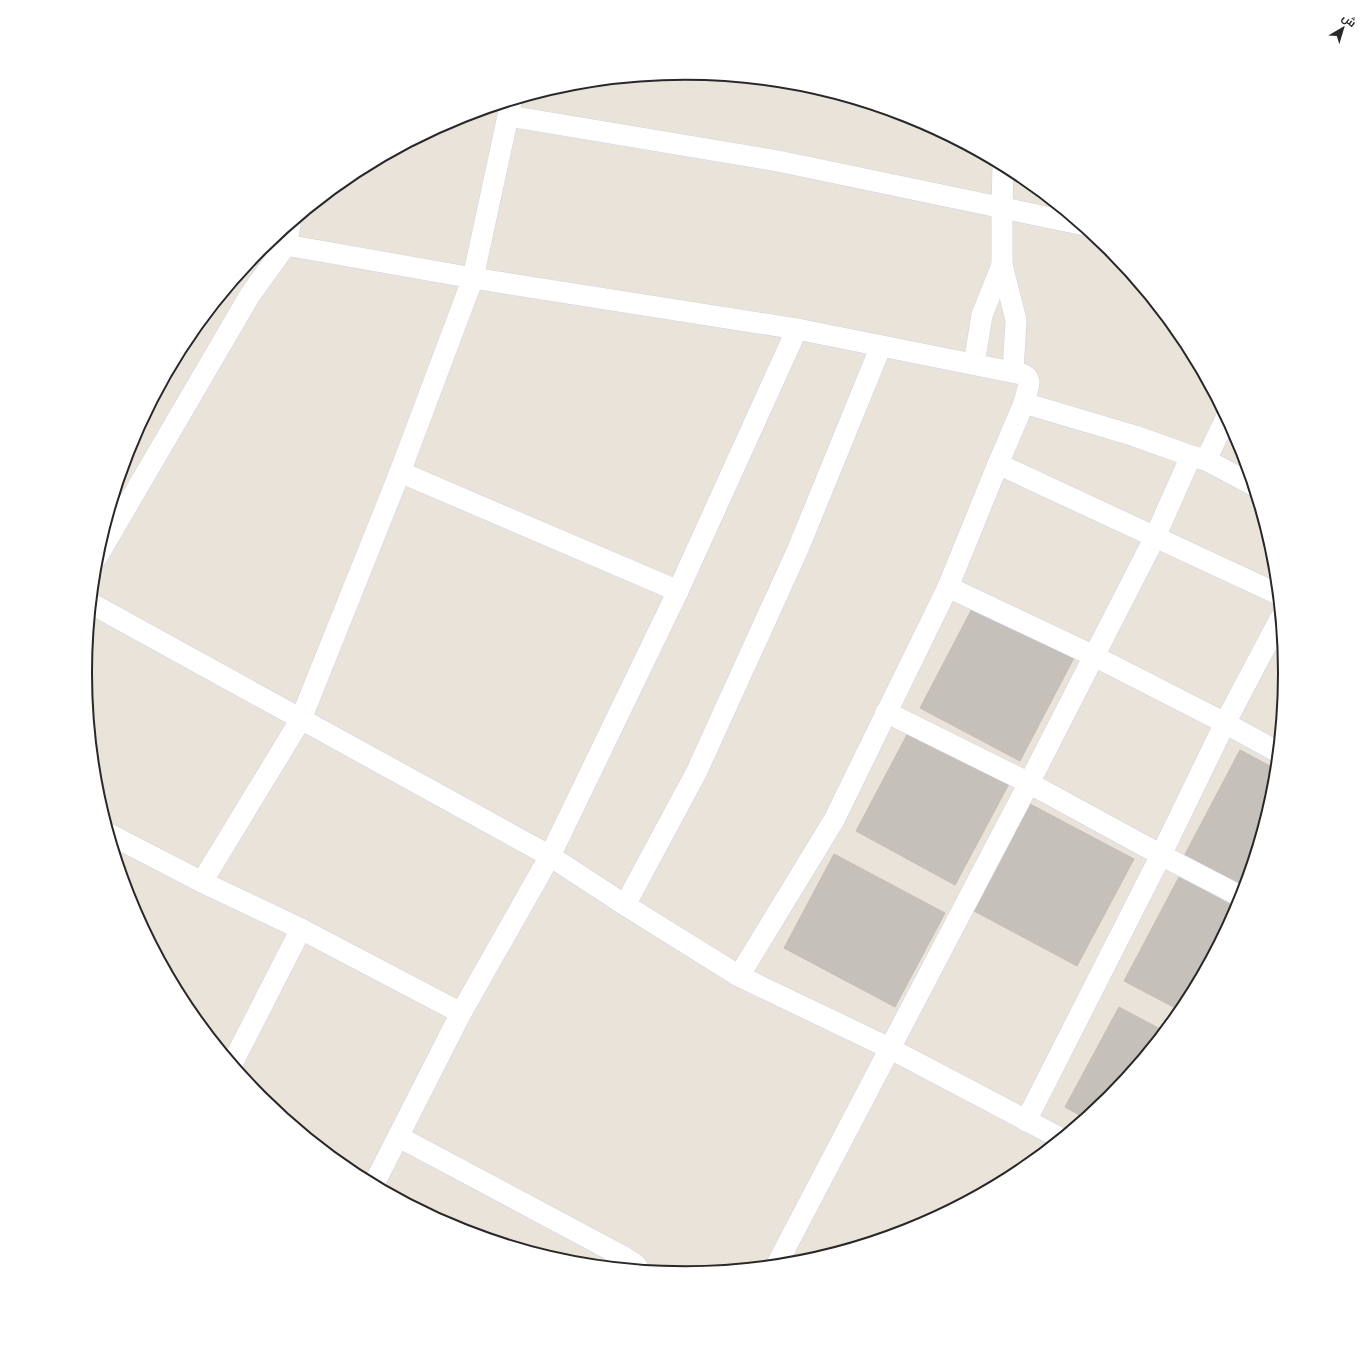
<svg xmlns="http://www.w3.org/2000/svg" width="1371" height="1346" viewBox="0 0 1371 1346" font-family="'IBM Plex Sans',Cairo,sans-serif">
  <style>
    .building { fill: #c5c0ba; stroke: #c5beb4 }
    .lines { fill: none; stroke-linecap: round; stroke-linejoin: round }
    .minor-casing { stroke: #cfd3e0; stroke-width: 22 }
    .minor { stroke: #fff; stroke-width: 21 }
    .rim { fill: none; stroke: #282828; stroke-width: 2 }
  </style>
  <rect width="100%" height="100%" fill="#eae3da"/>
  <g class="building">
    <path d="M975,603L1075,656L1020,761L920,708Z"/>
    <path d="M910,729L1010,782L955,885L856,831Z"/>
    <path d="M1240,750L1276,769L1274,790L1244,890L1183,858Z"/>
    <path d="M1030,804L1134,859L1077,966L974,911Z"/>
    <path d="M834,854L945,913L895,1007L784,948Z"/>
    <path d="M1179,877L1237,908L1184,1007L1181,1011L1124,981Z"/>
    <path d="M1119,1007L1164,1031L1110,1097L1085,1118L1065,1107Z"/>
  </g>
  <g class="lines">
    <g class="minor-casing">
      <g id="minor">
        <path d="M509,116L778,161L1080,224"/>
        <path d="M1003,166L1002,207V265L1016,320L1013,372"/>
        <path d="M269,242L473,278L797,329L1022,374L1027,377L1029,382L1028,388L1024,403L998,464L948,587L834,820L739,976"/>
        <path d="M974,364L982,315L1002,265"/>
        <path d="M1024,403L1135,436L1191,456L1206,460L1253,485"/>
        <path d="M1206,460L1226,418"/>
        <path d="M998,464L1278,594"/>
        <path d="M400,472L678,591"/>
        <path d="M97,557L250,295L286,245L290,225"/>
        <path d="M948,587L1094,656L1225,723L1278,752"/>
        <path d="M92,604L550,856L625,905L739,976L889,1048L1060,1138"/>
        <path d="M886,712L1029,783L1161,855L1242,897"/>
        <path d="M111,835L202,882"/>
        <path d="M625,905L696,773L798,549L881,346"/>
        <path d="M461,1013L301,929L202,882L301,719L400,472L473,278L511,102"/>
        <path d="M233,1062L301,929"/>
        <path d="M1026,1121L1161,855L1225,723L1280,619"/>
        <path d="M399,1137L624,1257L635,1264L638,1268"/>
        <path d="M374,1184L461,1013L550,856L678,591L797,329"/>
        <path d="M777,1264L1029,783L1155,537L1191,456"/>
      </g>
    </g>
    <use href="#minor" class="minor"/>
  </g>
  <path d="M0 0H1371V1346H0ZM92 673a593 593 0 1 1 1186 0a593 593 0 1 1-1186 0Z" fill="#fff" fill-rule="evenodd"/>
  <path class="rim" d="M92 673a593 593 0 1 1 1186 0a593 593 0 1 1-1186 0Z"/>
  <g transform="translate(1343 28) rotate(38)" stroke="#ffffff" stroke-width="3" paint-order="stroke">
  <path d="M0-3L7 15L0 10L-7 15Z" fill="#282828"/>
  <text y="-6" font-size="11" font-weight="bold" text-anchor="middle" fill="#282828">ش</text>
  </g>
</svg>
